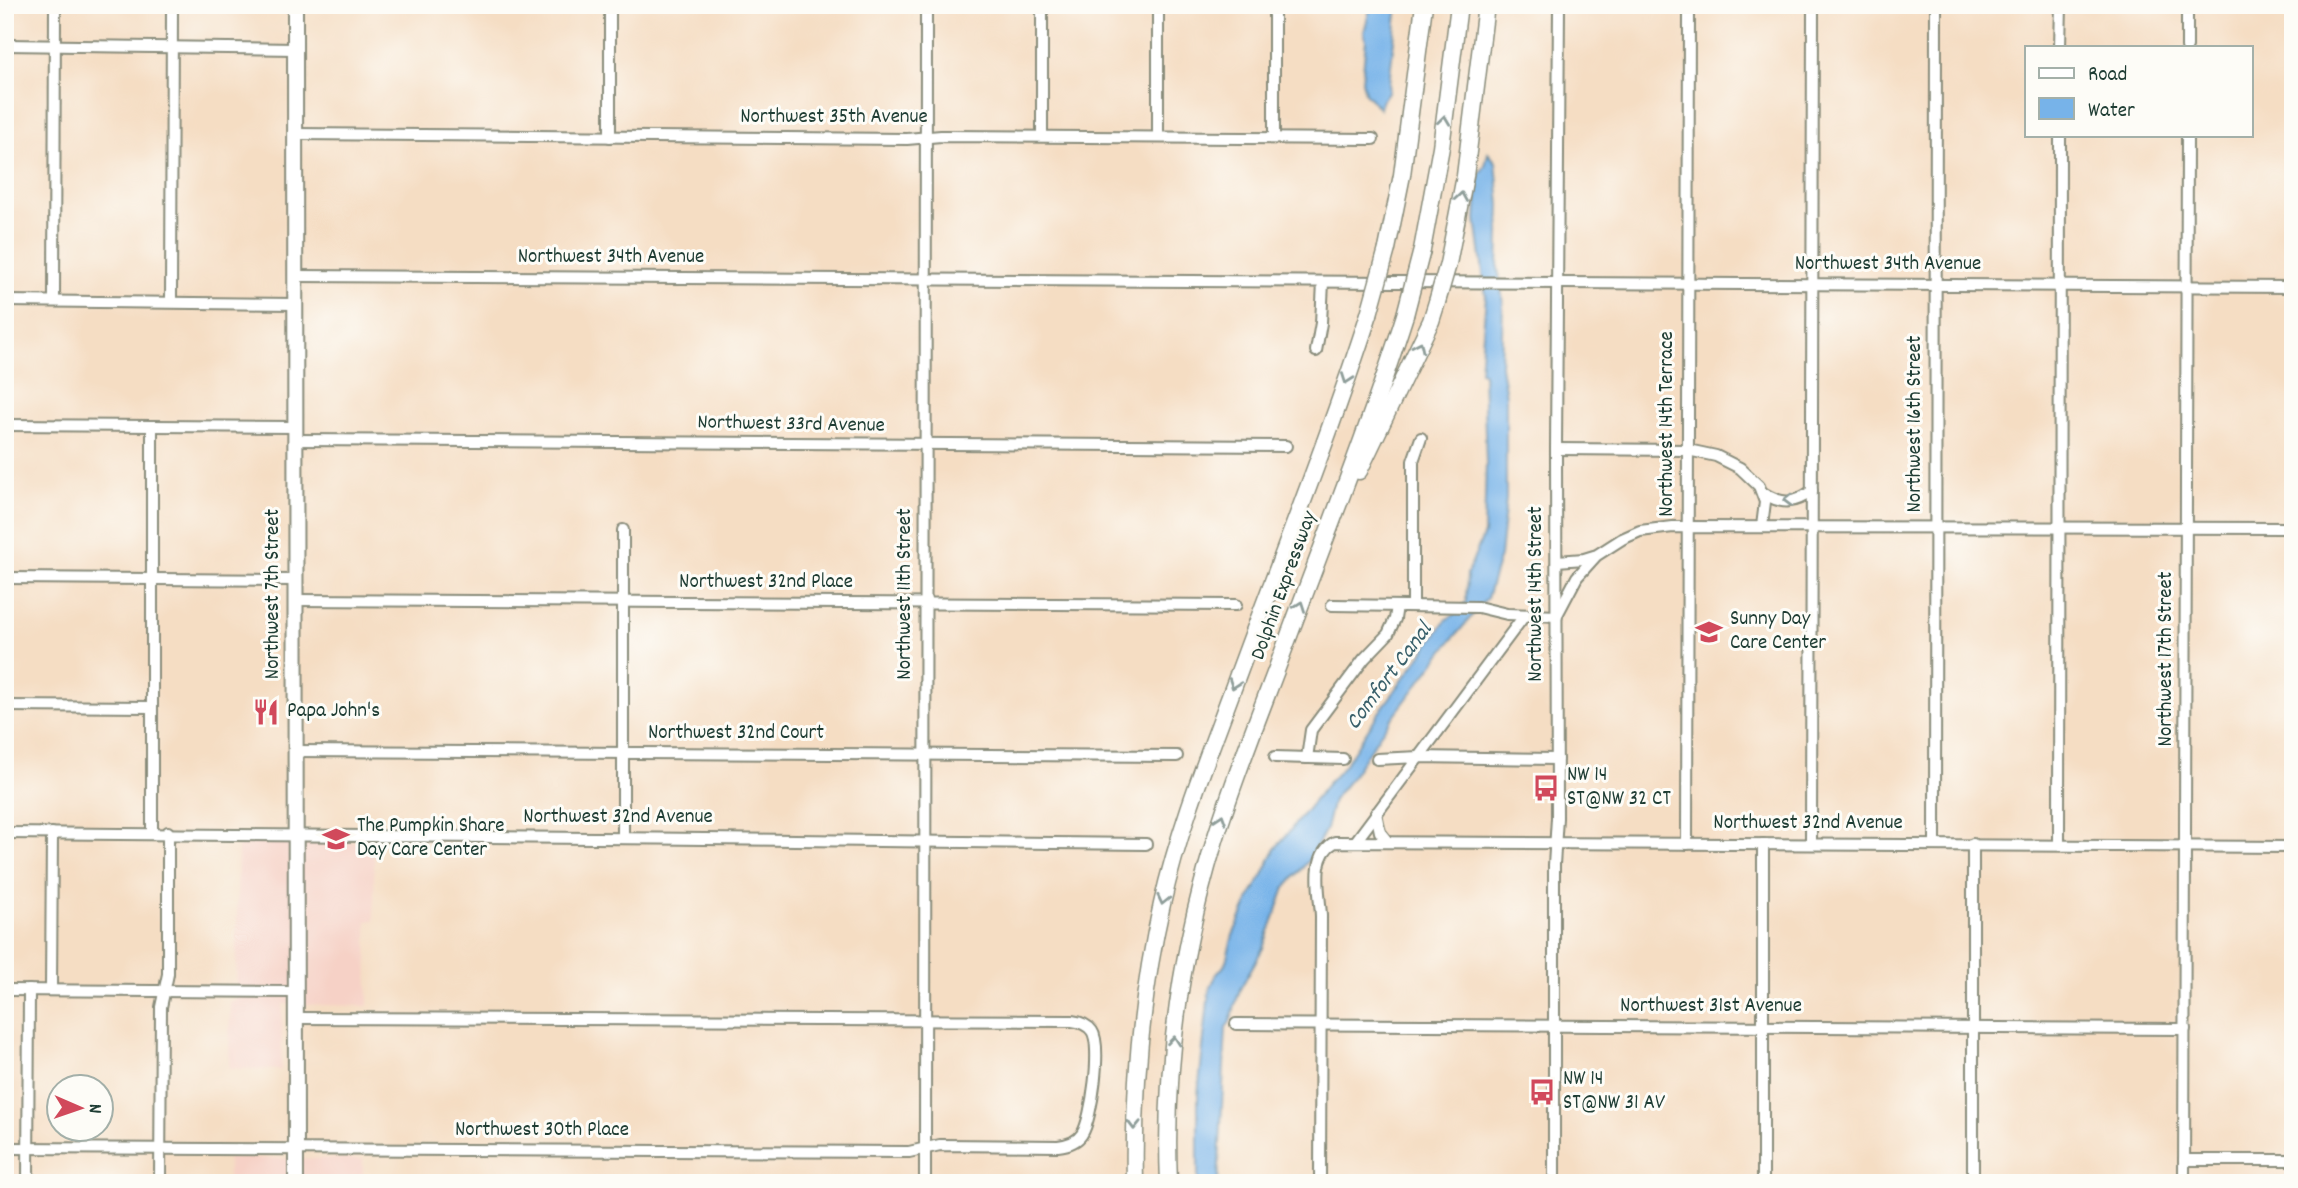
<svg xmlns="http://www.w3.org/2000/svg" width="2298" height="1188" viewBox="0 0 2298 1188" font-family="Dekko,sans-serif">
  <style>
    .built { fill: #f6d1c6 }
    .water { fill: #77b3e9; stroke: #4b788e; stroke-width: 2 }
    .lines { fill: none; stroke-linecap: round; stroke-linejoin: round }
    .minor-casing { stroke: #8a8d7c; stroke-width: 14 }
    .major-casing { stroke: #8a8d7c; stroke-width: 18 }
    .highway-casing { stroke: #8a8d7c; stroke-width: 19 }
    .minor { stroke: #fff; stroke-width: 10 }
    .major { stroke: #fff; stroke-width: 14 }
    .highway { stroke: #fff; stroke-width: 16 }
    .highway-bridge-casing { stroke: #8a8d7c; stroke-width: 19; stroke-linecap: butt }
    .highway-bridge { stroke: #fff; stroke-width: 16 }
    .oneway { stroke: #8f9e9a }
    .labels { text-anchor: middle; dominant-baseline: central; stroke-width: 6; stroke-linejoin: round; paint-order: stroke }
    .street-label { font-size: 21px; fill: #1f3d34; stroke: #fdfcf7 }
    .poi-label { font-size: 21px; fill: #1f3d34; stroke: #fdfcf7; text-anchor: start }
    .water-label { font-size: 23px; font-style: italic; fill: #39606a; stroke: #fdfcf7 }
  </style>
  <rect width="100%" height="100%" fill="#fdfcf7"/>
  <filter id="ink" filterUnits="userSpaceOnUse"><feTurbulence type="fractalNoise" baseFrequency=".0143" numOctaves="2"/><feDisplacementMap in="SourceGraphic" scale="14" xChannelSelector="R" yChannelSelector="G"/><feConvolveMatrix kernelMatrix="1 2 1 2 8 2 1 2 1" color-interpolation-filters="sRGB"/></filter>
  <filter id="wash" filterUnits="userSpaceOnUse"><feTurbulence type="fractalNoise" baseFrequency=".00686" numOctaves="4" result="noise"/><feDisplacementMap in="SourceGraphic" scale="28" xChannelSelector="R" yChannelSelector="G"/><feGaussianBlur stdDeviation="1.57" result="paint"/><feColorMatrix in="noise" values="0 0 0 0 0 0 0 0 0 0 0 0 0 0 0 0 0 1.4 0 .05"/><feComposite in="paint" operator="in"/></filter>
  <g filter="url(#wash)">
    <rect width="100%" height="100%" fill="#f5ddc3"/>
    <g class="built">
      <path d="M238,841L374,842V920L367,921L368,1006L283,1004L281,1070L229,1068L230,1001L236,1000Z"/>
      <path d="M228,1158L363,1159V1183H228Z"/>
    </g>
    <g class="water">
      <path d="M1371,5H1398L1388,92L1381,102L1380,109L1365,93L1362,81L1366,40L1364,32Z"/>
      <path d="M1488,153L1496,162L1500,205L1498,268L1503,303L1501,366L1506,396V499L1500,556L1487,598L1450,642L1380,734L1351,778L1333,800L1326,829L1310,859L1285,888L1263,948L1240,989L1230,1022L1226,1027L1218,1183H1198V1094L1209,992L1216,975L1225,965L1233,935L1251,895L1262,877L1275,849L1329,782L1344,766L1378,714L1447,619L1454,615L1466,602L1467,574L1484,534L1486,463L1483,372L1480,371L1486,296L1476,219L1479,174L1485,166Z"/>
    </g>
  </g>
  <g filter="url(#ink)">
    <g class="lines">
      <g class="minor-casing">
        <g id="minor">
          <path d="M1042,5V136"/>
          <path d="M5,45L295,49"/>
          <path d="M2060,47L2061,5"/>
          <path d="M2187,47V5"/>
          <path d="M295,134L907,139L941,136L1373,139"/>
          <path d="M610,137V5"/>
          <path d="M1158,137V5"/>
          <path d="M1274,138V5"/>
          <path d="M296,276L2293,287"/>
          <path d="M5,301L295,304"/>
          <path d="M54,301L55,5"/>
          <path d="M171,302L172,5"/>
          <path d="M1316,351L1321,323L1323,282"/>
          <path d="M5,425L296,427"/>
          <path d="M296,440L1286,446"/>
          <path d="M1556,449L1688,450L1716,456L1740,468L1759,486L1765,502L1762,526"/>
          <path d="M1763,493C1782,505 1794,504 1812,491"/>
          <path d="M1557,561L1584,559L1597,555L1622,539L1640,531L1673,527L2293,528"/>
          <path d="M5,578L295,580"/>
          <path d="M295,600L1236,605"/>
          <path d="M1332,605L1478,607L1507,614L1557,616"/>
          <path d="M1413,606V461L1421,438"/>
          <path d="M1558,613L1577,577L1595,557"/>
          <path d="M5,706L151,707"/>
          <path d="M294,751L1177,756"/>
          <path d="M1275,757L1343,759"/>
          <path d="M1307,758L1311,730L1364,659L1388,634L1395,619L1397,606"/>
          <path d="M1377,759L1419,757L1557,759"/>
          <path d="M1376,813L1380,832L1388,842"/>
          <path d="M152,832V426"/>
          <path d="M5,833C126,833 246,835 366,836C626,839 886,839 1146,844"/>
          <path d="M623,837V530"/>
          <path d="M1356,841L1524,616"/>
          <path d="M1687,844L1689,5"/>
          <path d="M1811,844L1813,5"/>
          <path d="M1935,844L1936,5"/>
          <path d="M2059,845L2060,135"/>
          <path d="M5,990L296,992"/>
          <path d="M51,990L52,833"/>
          <path d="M1236,1024L2185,1029"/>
          <path d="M5,1148L909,1152L940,1145L1058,1146C1067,1145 1077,1142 1082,1134C1092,1119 1102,1045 1092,1031C1087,1024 1080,1022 1072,1021L296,1018"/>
          <path d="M2184,1160H2293"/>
          <path d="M28,1183L29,990"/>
          <path d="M160,1183L161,1007L168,974V832"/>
          <path d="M925,1183L926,5"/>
          <path d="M1320,1183L1321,916C1320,893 1310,855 1335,842L2293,847"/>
          <path d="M1554,1183V865L1557,818L1556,449L1559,5"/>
          <path d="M1763,1183V844"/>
          <path d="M1973,1183V844"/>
          <path d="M2184,1183L2187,135"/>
        </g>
      </g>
      <g class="major-casing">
        <path id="major" d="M295,5L296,1183"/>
      </g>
      <g class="highway-casing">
        <g id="highway">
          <path d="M1387,249L1402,175L1424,5"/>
          <path d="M1422,250L1441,147L1459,5"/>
          <path d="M1448,264L1465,176L1486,5"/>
          <path d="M1359,471L1431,321L1437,302"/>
          <path d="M1135,1183C1133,1089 1141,996 1162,904C1179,828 1208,756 1235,683C1280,560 1329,438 1369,314"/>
          <path d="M1169,1183C1164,1068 1181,952 1214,843C1232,784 1255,726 1277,668C1320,551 1367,434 1405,315"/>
        </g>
      </g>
      <use href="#minor" class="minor"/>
      <use href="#major" class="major"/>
      <use href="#highway" class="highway"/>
      <g class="highway-bridge-casing">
        <g id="highway-bridge">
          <path d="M1437,302L1448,264"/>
          <path d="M1369,314L1387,249"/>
          <path d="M1405,315L1422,250"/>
        </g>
      </g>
      <use href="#highway-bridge" class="highway-bridge"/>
    </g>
    <defs><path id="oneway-chevron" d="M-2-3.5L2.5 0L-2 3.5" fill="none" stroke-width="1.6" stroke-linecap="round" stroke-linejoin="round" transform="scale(1.75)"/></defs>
    <g class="oneway">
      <use href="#oneway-chevron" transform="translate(1444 120) rotate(-83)"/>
      <use href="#oneway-chevron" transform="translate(1461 197) rotate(-81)"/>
      <use href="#oneway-chevron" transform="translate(1419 346) rotate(-64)"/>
      <use href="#oneway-chevron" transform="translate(1347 379) rotate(110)"/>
      <use href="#oneway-chevron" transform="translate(1788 500) rotate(179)"/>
      <use href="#oneway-chevron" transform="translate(1300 606) rotate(-70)"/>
      <use href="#oneway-chevron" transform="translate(1234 684) rotate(110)"/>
      <use href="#oneway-chevron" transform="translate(1221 819) rotate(-72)"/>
      <use href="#oneway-chevron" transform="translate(1163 900) rotate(103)"/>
      <use href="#oneway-chevron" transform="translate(1174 1041) rotate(-84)"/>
      <use href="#oneway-chevron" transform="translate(1134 1125) rotate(91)"/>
    </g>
  </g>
  <defs>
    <g id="school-bare" transform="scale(2.1)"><path d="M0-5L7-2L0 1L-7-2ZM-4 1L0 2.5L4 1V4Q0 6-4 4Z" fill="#d1495b" stroke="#fdfcf7" stroke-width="2.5" paint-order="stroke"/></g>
    <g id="restaurant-bare" transform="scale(2.1)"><path d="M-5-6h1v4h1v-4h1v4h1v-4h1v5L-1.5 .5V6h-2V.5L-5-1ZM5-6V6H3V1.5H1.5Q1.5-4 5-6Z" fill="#d1495b" stroke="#fdfcf7" stroke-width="2.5" paint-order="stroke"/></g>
    <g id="bus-bare" transform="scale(2.1)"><path d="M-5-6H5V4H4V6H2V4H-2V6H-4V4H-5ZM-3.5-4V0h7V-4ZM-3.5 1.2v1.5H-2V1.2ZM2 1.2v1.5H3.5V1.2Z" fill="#d1495b" stroke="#fdfcf7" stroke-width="2.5" paint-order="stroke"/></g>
  </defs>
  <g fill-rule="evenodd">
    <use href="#school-bare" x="1709" y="632"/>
    <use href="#restaurant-bare" x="266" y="712"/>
    <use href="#bus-bare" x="1546" y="788"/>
    <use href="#school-bare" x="336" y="839"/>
    <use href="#bus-bare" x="1542" y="1092"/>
  </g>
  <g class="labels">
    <g class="street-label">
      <text x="834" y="118">Northwest 35th Avenue</text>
      <text x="611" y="258">Northwest 34th Avenue</text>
      <text x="1888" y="265">Northwest 34th Avenue</text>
      <text transform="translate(1668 424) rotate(-90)">Northwest 14th Terrace</text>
      <text transform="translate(1916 424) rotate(-90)">Northwest 16th Street</text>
      <text transform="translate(791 425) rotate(1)">Northwest 33rd Avenue</text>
      <text x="766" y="583">Northwest 32nd Place</text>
      <text transform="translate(1285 586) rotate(-70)">Dolphin Expressway</text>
      <text transform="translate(274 594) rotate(-90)">Northwest 7th Street</text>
      <text transform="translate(906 594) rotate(-90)">Northwest 11th Street</text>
      <text transform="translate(1537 594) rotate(-90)">Northwest 14th Street</text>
      <text transform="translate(2167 659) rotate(-90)">Northwest 17th Street</text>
      <text x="736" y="734">Northwest 32nd Court</text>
      <text x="618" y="818">Northwest 32nd Avenue</text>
      <text x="1808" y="824">Northwest 32nd Avenue</text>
      <text x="1711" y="1007">Northwest 31st Avenue</text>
      <text x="542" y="1131">Northwest 30th Place</text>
    </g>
    <g class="poi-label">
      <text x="1730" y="620">Sunny Day<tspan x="1730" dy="24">Care Center</tspan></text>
      <text x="287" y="712">Papa John's</text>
      <text x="1567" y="776">NW 14<tspan x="1567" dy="24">ST@NW 32 CT</tspan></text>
      <text x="357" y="827">The Pumpkin Share<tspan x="357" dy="24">Day Care Center</tspan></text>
      <text x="1563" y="1080">NW 14<tspan x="1563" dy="24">ST@NW 31 AV</tspan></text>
    </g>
    <g class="water-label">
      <text transform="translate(1390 677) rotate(-53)">Comfort Canal</text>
    </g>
  </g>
  <rect width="2298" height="1188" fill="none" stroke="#fdfcf7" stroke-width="28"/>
  <rect x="2025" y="46" width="228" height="91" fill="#fdfcf7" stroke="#a4b0a9" stroke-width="2"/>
  <rect x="2039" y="68" width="35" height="10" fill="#ffffff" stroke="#a4b0a9" stroke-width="2"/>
  <text x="2088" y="80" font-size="21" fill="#1f3d34">Road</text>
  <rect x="2039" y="98" width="35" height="21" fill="#77b3e9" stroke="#a4b0a9" stroke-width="2"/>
  <text x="2088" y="116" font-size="21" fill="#1f3d34">Water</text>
  <g transform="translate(80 1108) rotate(92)"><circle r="33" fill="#fdfcf7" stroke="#a4b0a9" stroke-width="2"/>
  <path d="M0-5L12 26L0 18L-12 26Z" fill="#d1495b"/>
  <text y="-10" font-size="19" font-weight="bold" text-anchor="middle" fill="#1f3d34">N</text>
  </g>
</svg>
